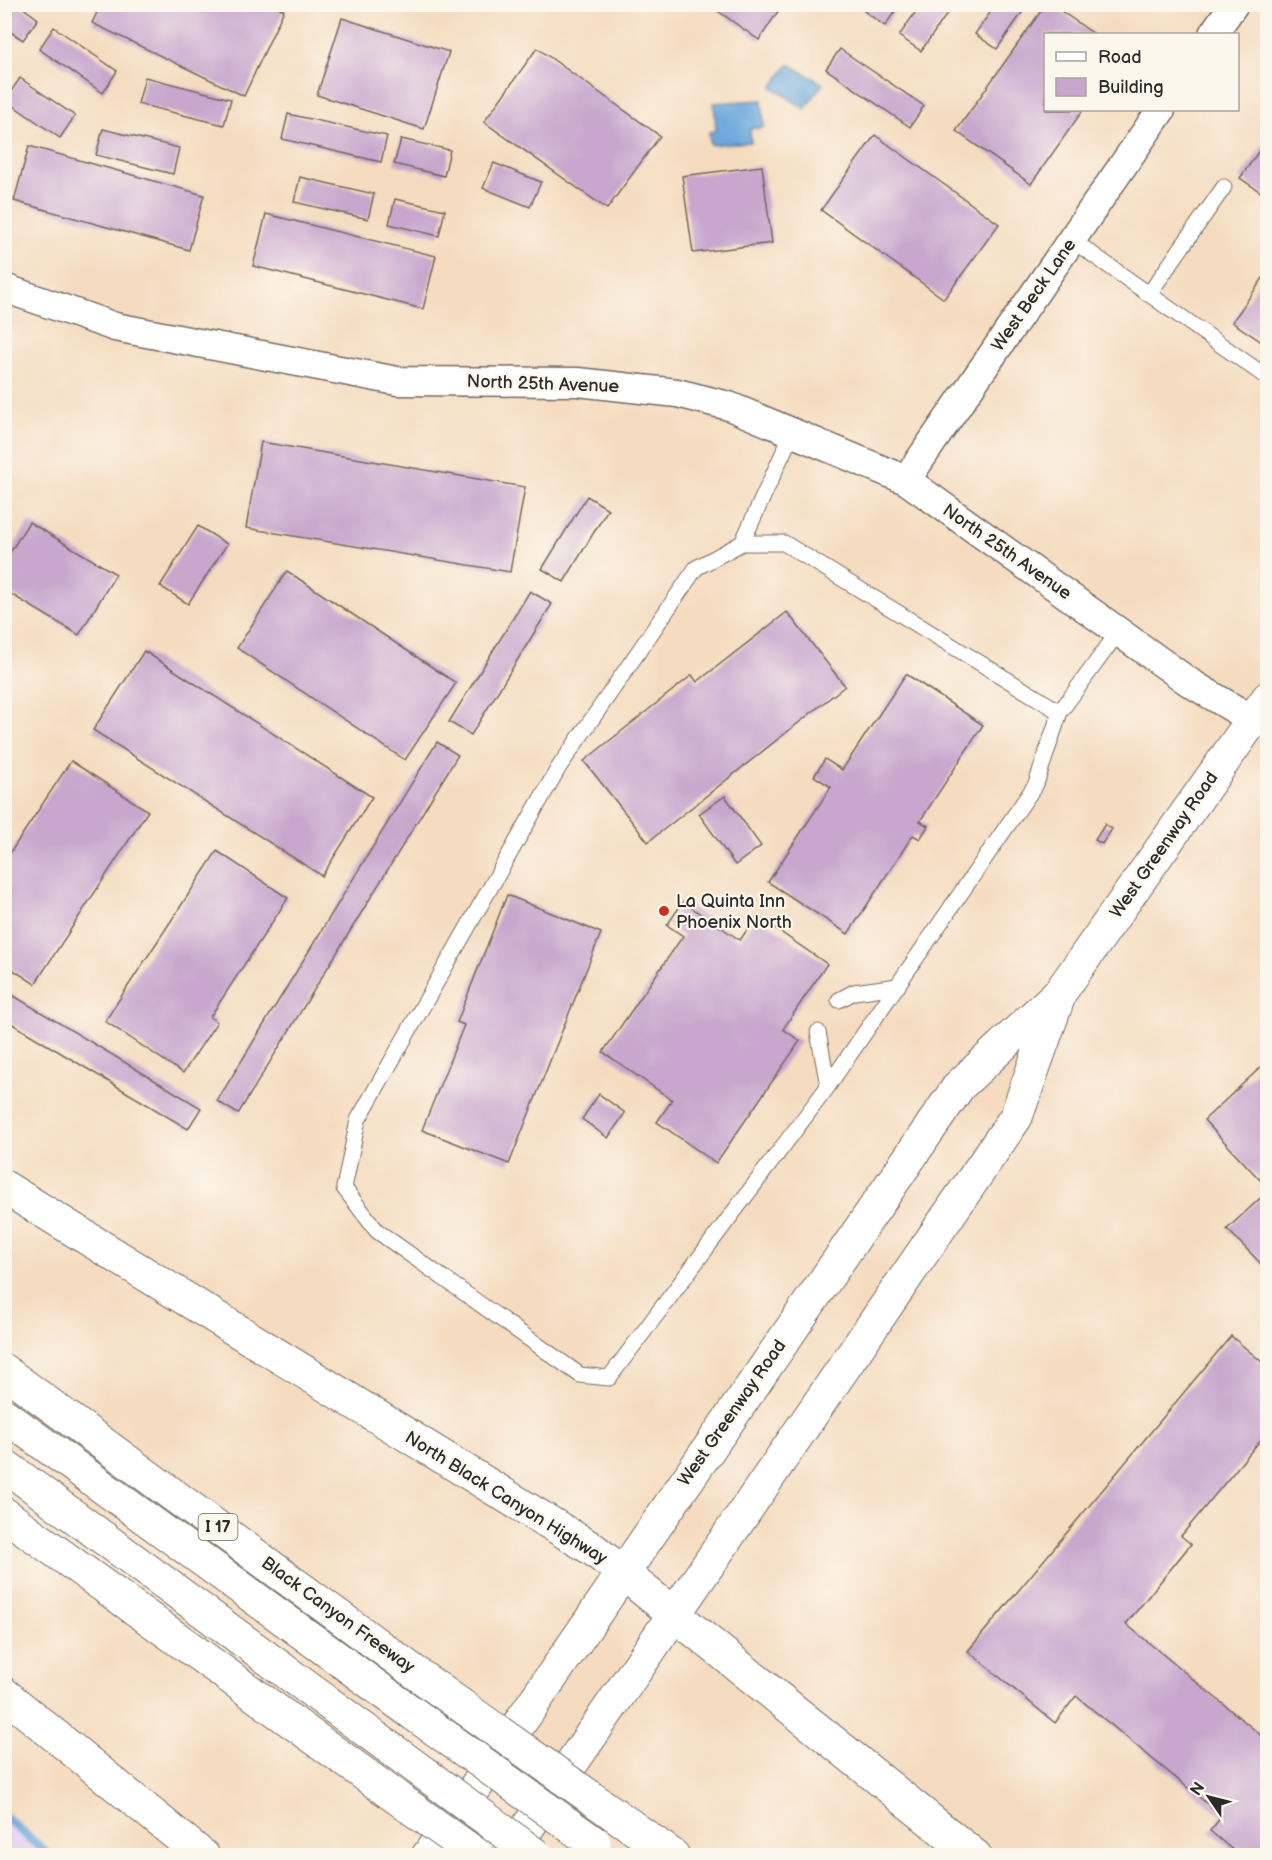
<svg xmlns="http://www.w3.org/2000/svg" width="1272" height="1860" viewBox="0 0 1272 1860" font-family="'Balsamiq Sans',sans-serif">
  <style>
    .built { fill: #e3d3f2 }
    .water { fill: #6ba7dc; stroke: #4b6984; stroke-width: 1.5 }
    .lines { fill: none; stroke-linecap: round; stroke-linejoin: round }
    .stream { stroke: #6ba7dc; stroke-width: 9 }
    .building { fill: #c8a6cd }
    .lane-casing { stroke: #72695f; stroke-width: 17 }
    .street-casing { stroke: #72695f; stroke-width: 31 }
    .secondary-casing { stroke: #72695f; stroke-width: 35 }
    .highway-casing { stroke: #72695f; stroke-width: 35 }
    .lane { stroke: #fff; stroke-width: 15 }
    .street { stroke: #fff; stroke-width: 28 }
    .secondary { stroke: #fff; stroke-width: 33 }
    .highway { stroke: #fff; stroke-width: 33 }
    .highway-bridge-casing { stroke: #72695f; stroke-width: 35; stroke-linecap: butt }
    .highway-bridge { stroke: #fff; stroke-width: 33 }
    .poi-dot { fill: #c8321e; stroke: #fbf7ec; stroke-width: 2 }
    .labels { text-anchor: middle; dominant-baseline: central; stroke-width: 4.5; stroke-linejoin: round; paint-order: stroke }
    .shield { fill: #fbf7ec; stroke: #696865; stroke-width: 1.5 }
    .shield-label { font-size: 16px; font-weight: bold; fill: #2b2b2b }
    .street-label { font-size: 18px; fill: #2b2b2b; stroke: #fbf7ec }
    .poi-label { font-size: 18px; fill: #2b2b2b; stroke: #fbf7ec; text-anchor: start }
  </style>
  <rect width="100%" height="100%" fill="#fbf7ec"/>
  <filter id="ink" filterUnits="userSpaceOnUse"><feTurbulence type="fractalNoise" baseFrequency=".0167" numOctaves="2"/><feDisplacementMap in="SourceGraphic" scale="12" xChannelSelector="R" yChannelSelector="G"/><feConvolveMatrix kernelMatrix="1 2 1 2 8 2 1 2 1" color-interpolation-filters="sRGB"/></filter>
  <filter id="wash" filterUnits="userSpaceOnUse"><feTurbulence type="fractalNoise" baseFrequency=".008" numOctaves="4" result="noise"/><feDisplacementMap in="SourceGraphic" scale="24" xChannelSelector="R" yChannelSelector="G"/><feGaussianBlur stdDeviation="1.35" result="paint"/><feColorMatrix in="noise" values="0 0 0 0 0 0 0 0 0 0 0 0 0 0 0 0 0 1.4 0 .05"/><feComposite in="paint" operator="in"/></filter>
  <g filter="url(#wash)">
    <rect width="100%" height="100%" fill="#f5dcc0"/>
    <path class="built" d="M4,1823H5L43,1855H5Z"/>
    <g class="water">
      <path d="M789,64L823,84L805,109L772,87Z"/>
      <path d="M762,100L764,127L750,129L751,142L710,145L709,132L716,131L714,103Z"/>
    </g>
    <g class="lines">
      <path class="stream" d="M4,1816L50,1856"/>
    </g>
    <g id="blocks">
      <g class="building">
        <path d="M4,4H18L38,19L23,40L4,28Z"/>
        <path d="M101,4H272L284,10L244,96L92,23Z"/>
        <path d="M708,4H783L759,40Z"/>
        <path d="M868,4H900L885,26L864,11Z"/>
        <path d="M921,4H954L921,51L899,36Z"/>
        <path d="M996,4H1028L997,49L975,34Z"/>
        <path d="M1046,4H1051L1094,34H1046V110H1083L1031,184L956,131Z"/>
        <path d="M342,18L449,52L424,129L317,95Z"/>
        <path d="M54,27L117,71L103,93L39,49Z"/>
        <path d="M537,48L660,136L607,209L484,122Z"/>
        <path d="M840,49L924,106L910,127L826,69Z"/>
        <path d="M145,77L231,99L224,125L138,104Z"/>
        <path d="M20,78L75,116L60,138L5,100Z"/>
        <path d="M288,114L387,136L381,162L282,139Z"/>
        <path d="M103,129L179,148L173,174L96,155Z"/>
        <path d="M875,135L999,224L944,299L821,210Z"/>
        <path d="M1268,138V197L1240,178Z"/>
        <path d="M401,139L450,150L444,176L394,164Z"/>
        <path d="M29,146L204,195L189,250L14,201Z"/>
        <path d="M494,163L541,182L530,207L483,188Z"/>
        <path d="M762,166L772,243L693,253L682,176Z"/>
        <path d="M300,177L374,194L368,219L294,202Z"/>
        <path d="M395,199L445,210L439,236L389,224Z"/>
        <path d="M266,214L436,256L423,309L253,266Z"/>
        <path d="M1268,271V346L1232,322Z"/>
        <path d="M261,442L525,487L510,572L246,528Z"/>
        <path d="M587,496L608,509L564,582L542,569Z"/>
        <path d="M29,522L116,574L79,635L4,590V562Z"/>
        <path d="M198,526L227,544L188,604L160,586Z"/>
        <path d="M287,571L456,683L405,760L237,648Z"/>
        <path d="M530,591L552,604L471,735L449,722Z"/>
        <path d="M787,612L845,686L648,842L584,761L692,675L697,682Z"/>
        <path d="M144,651L372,797L322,876L93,730Z"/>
        <path d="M906,674L983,725L920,821L928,826L920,839L913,835L848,934L768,882L831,787L814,776L825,759L842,770Z"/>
        <path d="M437,742L458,755L238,1114L217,1101Z"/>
        <path d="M71,761L148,811L35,984L4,964V862Z"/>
        <path d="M725,796L761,846L735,865L699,814Z"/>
        <path d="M1105,824L1112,829L1102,844L1095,840Z"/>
        <path d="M217,851L288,898L210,1017L217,1022L183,1073L105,1021Z"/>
        <path d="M507,895L601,933L509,1164L422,1130L464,1025L457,1022Z"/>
        <path d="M683,902L740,940L757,916L827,964L783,1029L800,1041L716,1163L657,1122L672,1100L603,1052L683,936L667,925Z"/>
        <path d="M4,990L201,1108L188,1129L4,1019Z"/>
        <path d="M1262,1066L1268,1072V1177L1262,1182L1204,1120Z"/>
        <path d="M599,1094L625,1113L608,1138L582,1119Z"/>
        <path d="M1268,1191V1271L1227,1229Z"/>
        <path d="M1231,1336L1268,1367V1431L1181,1536L1191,1544L1126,1624L1268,1741V1856H1240L1210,1831L1222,1816L1076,1696L1055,1723L968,1651Z"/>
      </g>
    </g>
  </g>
  <g filter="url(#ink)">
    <use href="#blocks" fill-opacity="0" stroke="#72695f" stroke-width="1.5"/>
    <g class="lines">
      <g class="lane-casing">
        <g id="lane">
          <path d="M1072,240L1268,378"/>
          <path d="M1149,294L1224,187"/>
          <path d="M742,543L793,431"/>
          <path d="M1060,712L784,543H742L696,568L559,767L358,1120L344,1188L377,1231L580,1375L609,1378L826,1089L1036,784L1060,712L1119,631"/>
          <path d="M839,1000L854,992L898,986"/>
          <path d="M818,1032L828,1086"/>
        </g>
      </g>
      <g class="street-casing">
        <g id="street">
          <path d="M1213,34L1234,4"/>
          <path d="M4,288L115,327L397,381L578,382L677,393L729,406L906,480L1189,682L1253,720"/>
          <path d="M906,480L1161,110"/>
        </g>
      </g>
      <g class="secondary-casing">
        <g id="secondary">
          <path d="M4,1187L594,1550L975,1856"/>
          <path d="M4,1694L203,1856"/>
          <path d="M428,1856L959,1086L1061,991L1268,698"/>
          <path d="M508,1856L1016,1117L1059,996"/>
        </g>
      </g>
      <g class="highway-casing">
        <g id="highway">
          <path d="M4,1371L431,1684"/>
          <path d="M4,1415L411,1712"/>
          <path d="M4,1465L387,1746"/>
          <path d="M4,1514L367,1776"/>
          <path d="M614,1814L673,1856"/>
        </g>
      </g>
      <use href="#lane" class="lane"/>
      <use href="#street" class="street"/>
      <use href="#secondary" class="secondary"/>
      <use href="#highway" class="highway"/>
      <g class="highway-bridge-casing">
        <g id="highway-bridge">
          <path d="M431,1684L614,1814"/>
          <path d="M411,1712L594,1843"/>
          <path d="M387,1746L537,1856"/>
          <path d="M367,1776L478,1856"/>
        </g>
      </g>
      <use href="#highway-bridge" class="highway-bridge"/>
    </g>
  </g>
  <circle class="poi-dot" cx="664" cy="911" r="6"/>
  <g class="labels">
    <rect class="shield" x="198.5" y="1514" width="39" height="26" rx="4.5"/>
    <g class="shield-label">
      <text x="218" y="1527">I 17</text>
    </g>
    <g class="street-label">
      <text transform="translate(1034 295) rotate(-55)">West Beck Lane</text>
      <text transform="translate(543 384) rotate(2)">North 25th Avenue</text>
      <text transform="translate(1007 552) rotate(35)">North 25th Avenue</text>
      <text transform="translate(1164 845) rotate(-55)">West Greenway Road</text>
      <text transform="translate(732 1413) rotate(-55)">West Greenway Road</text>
      <text transform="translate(506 1498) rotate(32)">North Black Canyon Highway</text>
      <text transform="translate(338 1615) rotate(36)">Black Canyon Freeway</text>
    </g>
    <g class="poi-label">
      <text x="676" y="901">La Quinta Inn<tspan x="676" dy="21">Phoenix North</tspan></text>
    </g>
  </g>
  <rect width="1272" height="1860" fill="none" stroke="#fbf7ec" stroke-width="24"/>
  <rect x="1044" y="33" width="195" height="78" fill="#fbf7ec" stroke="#a8a59f" stroke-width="1.5"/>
  <rect x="1056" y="52" width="30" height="9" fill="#ffffff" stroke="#a8a59f" stroke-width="1.5"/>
  <text x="1098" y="63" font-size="18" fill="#2b2b2b">Road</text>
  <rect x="1056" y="78" width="30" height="18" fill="#c8a6cd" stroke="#a8a59f" stroke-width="1.5"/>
  <text x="1098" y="93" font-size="18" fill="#2b2b2b">Building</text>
  <g transform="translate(1209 1797) rotate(305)" stroke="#fbf7ec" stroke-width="4.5" paint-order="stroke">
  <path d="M0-4.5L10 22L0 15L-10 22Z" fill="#2b2b2b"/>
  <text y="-9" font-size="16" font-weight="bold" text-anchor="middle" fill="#2b2b2b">N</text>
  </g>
</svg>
